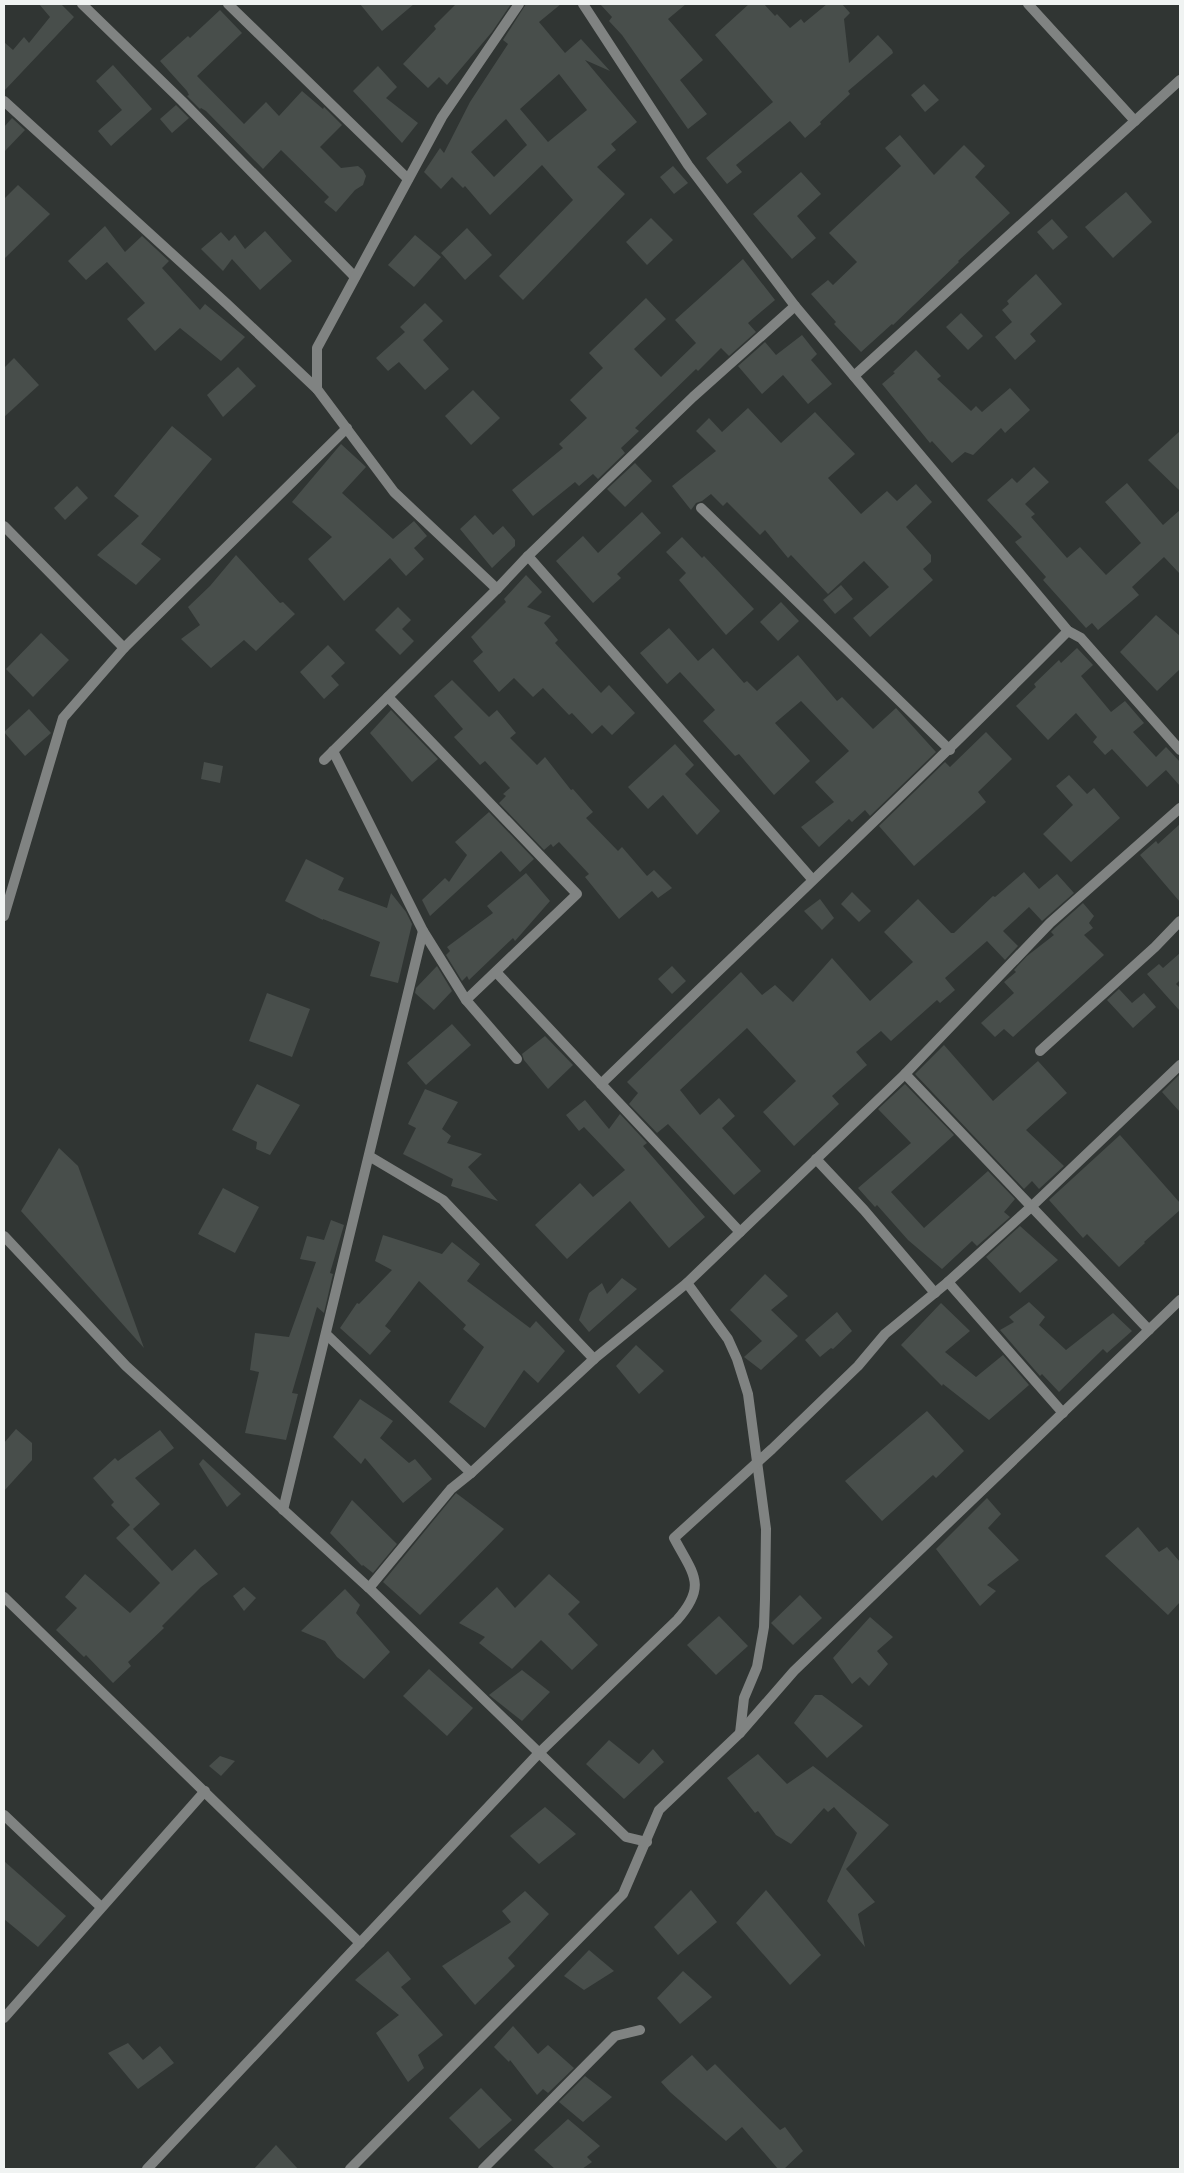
<svg xmlns="http://www.w3.org/2000/svg" width="1184" height="2173" viewBox="0 0 1184 2173" font-family="Lora,serif">
  <style>
    .building { fill: #484e4b; fill-rule: evenodd }
    .lines { fill: none; stroke-linecap: round; stroke-linejoin: round }
    .minor { stroke: #808382; stroke-width: 10 }
  </style>
  <rect width="100%" height="100%" fill="#303533"/>
  <g class="building">
    <path d="M39,4H61L74,17L4,91V42L13,50L24,37L29,43L50,17Z"/>
    <path d="M360,4H414L382,31Z"/>
    <path d="M456,4H511L492,32L447,85L439,77L428,88L403,64L436,29L434,26Z"/>
    <path d="M526,4H561L539,22L565,53L581,39L610,71L585,60L637,122L611,144L616,150L597,167L625,194L523,300L499,276L573,200L542,165L490,215L465,186L463,188L452,177L441,189L424,172L440,148L444,153L470,102L508,44L503,40ZM559,74L587,110L548,142L520,109ZM506,119L527,145L494,177L471,152Z"/>
    <path d="M600,4H686L668,19L703,60L680,80L707,114L688,129L622,35L609,21L612,17Z"/>
    <path d="M749,4H764L775,16L777,14L790,28L801,19L804,23L827,4H842L850,13L844,19L849,63L878,35L892,50L893,53L848,91L850,94L820,122L821,124L805,138L790,121L736,165L742,172L727,184L706,158L773,102L715,35Z"/>
    <path d="M220,10L242,33L197,76L244,124L266,102L279,116L302,91L323,109L324,107L342,125L320,147L341,168L358,166L363,170L366,176L363,185L355,190L336,212L324,202L329,197L281,150L263,169L206,111L201,108L200,109L187,96L189,95L187,91L160,61L188,36L190,38Z"/>
    <path d="M113,65L152,109L111,146L98,131L122,110L96,81Z"/>
    <path d="M378,66L397,87L386,98L418,123L402,143L353,91Z"/>
    <path d="M924,84L939,100L925,112L911,95Z"/>
    <path d="M176,105L189,118L172,133L160,119Z"/>
    <path d="M12,118L25,130L4,152V127Z"/>
    <path d="M900,135L934,175L964,145L985,166L975,177L1010,213L958,261L959,262L893,325L892,324L861,352L834,324L836,322L811,294L828,280L833,285L857,262L829,233L901,166L885,148Z"/>
    <path d="M673,166L688,183L674,194L660,177Z"/>
    <path d="M801,172L821,194L797,216L816,238L792,259L753,214Z"/>
    <path d="M18,185L50,214L4,259V199Z"/>
    <path d="M1126,192L1152,222L1113,258L1085,227Z"/>
    <path d="M651,218L673,240L647,265L626,242Z"/>
    <path d="M1052,219L1068,237L1053,250L1037,232Z"/>
    <path d="M105,226L125,252L142,236L169,261L162,268L200,310L205,304L245,337L221,361L180,328L155,351L127,319L145,303L107,262L86,280L68,261Z"/>
    <path d="M467,228L492,255L465,280L441,253Z"/>
    <path d="M265,231L292,261L260,290L232,259L223,271L201,249L221,232L229,241L235,235L245,249Z"/>
    <path d="M415,235L441,257L414,287L388,265Z"/>
    <path d="M743,259L775,300L748,323L756,332L729,356L721,348L698,371L696,369L635,428L639,431L621,448L625,453L598,479L593,474L579,486L575,482L533,516L512,490L563,448L559,444L587,418L570,400L603,368L589,353L646,298L666,319L634,349L661,377L696,343L675,320Z"/>
    <path d="M1036,274L1062,304L1030,334L1036,341L1015,360L995,337L1012,322L1002,310L1009,304L1007,301Z"/>
    <path d="M425,303L443,321L423,340L449,369L425,390L399,362L388,371L376,358L405,332L400,327Z"/>
    <path d="M961,313L983,336L968,350L946,327Z"/>
    <path d="M802,335L817,354L811,360L832,384L808,404L783,375L762,394L738,366L765,342L776,355Z"/>
    <path d="M916,350L941,376L937,379L971,411L976,406L982,412L1010,388L1030,410L1005,433L1001,428L973,455L965,452L952,463L932,441L930,443L882,384L895,373L893,372Z"/>
    <path d="M14,358L39,385L4,417V368Z"/>
    <path d="M238,367L256,386L223,417L207,395Z"/>
    <path d="M473,390L500,418L471,445L445,416Z"/>
    <path d="M748,408L781,443L815,412L855,454L828,478L861,514L887,491L897,501L916,484L932,502L906,527L931,555V562L923,569L933,580L870,637L853,618L889,587L864,561L828,594L791,555L788,558L765,530L760,535L727,502L723,506L711,494L702,501L696,503L691,510L672,486L716,451L696,431L709,418L722,432Z"/>
    <path d="M172,426L212,459L141,544L161,559L136,585L97,555L139,516L114,496Z"/>
    <path d="M1180,431V491L1148,460Z"/>
    <path d="M341,444L366,467L342,493L393,539L414,521L427,536L414,548L424,559L406,576L390,558L344,601L308,559L332,537L292,502Z"/>
    <path d="M635,463L652,481L625,507L607,489Z"/>
    <path d="M1034,467L1049,482L1025,504L1035,514L1031,517L1067,558L1080,547L1106,575L1141,543L1105,502L1127,483L1163,525L1180,510V574L1164,557L1132,587L1139,595L1098,630L1092,623L1086,628L1043,580L1046,577L1015,542L1022,537L987,500L1012,478L1017,483Z"/>
    <path d="M77,486L88,498L65,520L54,508Z"/>
    <path d="M642,512L661,533L617,574L621,578L593,603L556,561L583,536L598,553Z"/>
    <path d="M475,515L493,535L503,526L515,540V546L492,568L460,529Z"/>
    <path d="M682,537L702,558L704,556L754,609L726,635L679,580L686,573L666,552Z"/>
    <path d="M236,555L280,603L283,602L295,614L256,651L244,640L211,668L181,639L200,625L188,607L210,586Z"/>
    <path d="M526,575L542,592L527,607L551,616L544,623L558,640L555,643L601,693L609,685L635,713L612,735L602,725L592,734L572,713L569,715L543,688L533,697L514,678L499,692L473,661L483,652L471,637L506,602L504,599Z"/>
    <path d="M841,585L853,599L835,614L823,600Z"/>
    <path d="M781,602L799,621L778,641L760,622Z"/>
    <path d="M398,607L411,620L402,629L414,641L400,655L375,630Z"/>
    <path d="M1156,615L1180,636V669L1157,691L1120,652Z"/>
    <path d="M669,628L698,661L713,648L744,683L747,681L757,691L798,655L837,701L842,697L873,729L896,708L936,752L870,816L865,810L852,822L849,819L819,847L801,827L834,802L815,782L849,751L801,701L775,723L810,761L774,795L739,754L735,756L703,721L715,710L680,672L667,684L640,653Z"/>
    <path d="M41,633L69,660L33,697L6,669Z"/>
    <path d="M328,645L345,663L331,676L339,685L324,699L300,672Z"/>
    <path d="M1077,648L1093,665L1081,676L1111,712L1125,701L1144,723L1133,732L1156,757L1166,747L1180,762V786L1166,770L1147,787L1112,749L1105,755L1093,742L1097,737L1076,713L1048,740L1016,706L1036,687L1034,684L1059,660L1061,663Z"/>
    <path d="M452,680L489,717L497,710L516,733L510,738L537,765L545,757L571,790L573,789L593,812L586,818L618,851L622,847L647,876L654,870L672,888L658,898L652,891L619,919L585,877L589,874L559,842L553,847L551,844L544,850L499,803L506,796L503,794L510,788L485,761L480,765L454,737L463,729L434,696Z"/>
    <path d="M29,709L51,733L25,756L4,732Z"/>
    <path d="M391,710L438,759L412,782L370,733Z"/>
    <path d="M986,732L1012,759L978,792L986,802L914,866L879,826L945,762L950,767Z"/>
    <path d="M675,744L694,765L685,774L720,811L697,835L663,795L648,809L628,787Z"/>
    <path d="M204,762L223,766L220,783L201,779Z"/>
    <path d="M1069,775L1087,794L1094,788L1120,818L1071,862L1043,834L1073,805L1056,786Z"/>
    <path d="M489,812L534,859L520,872L501,851L430,916L422,900L445,878L449,882L467,855L455,842Z"/>
    <path d="M1180,824V902L1140,855L1156,841L1158,844Z"/>
    <path d="M306,859L344,878L338,890L387,908L391,893L406,912L412,924L398,983L370,976L380,942L323,919V920L285,901Z"/>
    <path d="M1024,872L1039,889L1057,874L1074,893L1042,921L1029,907L1003,931L1018,946L1005,960L987,941L945,978L955,990L940,1003L937,1000L891,1041L881,1031L856,1052L867,1065L832,1096L839,1104L794,1146L763,1112L796,1081L747,1028L680,1090L700,1115L719,1098L735,1116L722,1128L761,1171L734,1195L668,1124L657,1133L629,1104L638,1093L627,1082L741,972L762,995L775,985L793,1002L832,958L870,1001L913,962L884,932L918,899L951,933H954L993,896L995,897Z"/>
    <path d="M526,873L550,901L515,941L513,938L469,980L467,976L462,981L446,955L450,951L447,947L493,913L487,906Z"/>
    <path d="M852,892L871,911L859,922L841,904Z"/>
    <path d="M820,899L834,918L822,930L804,911Z"/>
    <path d="M1083,903L1094,916L1089,923L1093,928L1084,935L1104,955L1013,1037L1004,1029L995,1037L981,1023L1014,993L1004,982L1016,972L1014,970L1027,956L1054,935L1051,932L1055,928Z"/>
    <path d="M1180,953V980L1176,984L1180,988L1179,1010L1147,974L1159,964L1163,968Z"/>
    <path d="M437,966L452,991L434,1010L415,993L416,988Z"/>
    <path d="M672,966L686,981L672,994L658,979Z"/>
    <path d="M1119,989L1132,1003L1144,993L1156,1007L1133,1028L1107,1000Z"/>
    <path d="M267,993L310,1009L292,1057L249,1041Z"/>
    <path d="M452,1024L471,1045L426,1085L407,1063Z"/>
    <path d="M545,1036L573,1065L548,1089L524,1060L522,1054Z"/>
    <path d="M944,1045L993,1101L1038,1061L1067,1093L1026,1130L1064,1166L1039,1189L1032,1181L1024,1189L915,1074Z"/>
    <path d="M1180,1074V1112L1162,1092Z"/>
    <path d="M257,1084L300,1105L270,1155L256,1149L257,1142L232,1130Z"/>
    <path d="M905,1084L954,1135L891,1192L924,1228L988,1171L1015,1199L1004,1212L1010,1217L977,1246L972,1241L942,1269L908,1240L877,1205L875,1207L858,1188L911,1143L878,1109Z"/>
    <path d="M425,1089L458,1102L442,1129L451,1136L447,1143L482,1154L468,1167L498,1201L451,1186L453,1179L403,1154L416,1128L408,1124Z"/>
    <path d="M585,1100L609,1129L620,1114L647,1143L643,1146L705,1217L669,1248L630,1201L567,1259L535,1225L580,1183L593,1197L625,1170L584,1127L579,1131L566,1115Z"/>
    <path d="M1120,1135L1180,1203V1210L1144,1242L1145,1243L1119,1267L1087,1234L1083,1238L1049,1200Z"/>
    <path d="M59,1148L78,1166L144,1348L21,1211Z"/>
    <path d="M223,1188L259,1207L235,1253L198,1234Z"/>
    <path d="M331,1220L344,1225L330,1273L333,1274L324,1313L317,1307L292,1393L298,1394L286,1440L245,1433L259,1372L250,1370L255,1333L289,1337L316,1262L300,1259L307,1236L324,1240Z"/>
    <path d="M1020,1226L1058,1260L1020,1293L986,1257Z"/>
    <path d="M383,1235L442,1254L452,1242L480,1264L467,1281L530,1328L536,1321L565,1351L538,1383L524,1370L485,1428L449,1402L484,1347L463,1329L466,1325L419,1281L385,1326L391,1331L370,1355L340,1328L357,1303L359,1304L392,1270L375,1261Z"/>
    <path d="M765,1274L788,1296L771,1310L798,1336L761,1370L744,1357L762,1341L730,1310Z"/>
    <path d="M622,1278L637,1289L589,1332L579,1320L589,1293L602,1283L607,1294Z"/>
    <path d="M1029,1302L1045,1317L1039,1325L1066,1350L1113,1313L1132,1331L1107,1353L1103,1349L1059,1392L1042,1374L1040,1376L1000,1330L1014,1322L1009,1317Z"/>
    <path d="M941,1303L970,1331L945,1352L976,1377L1003,1355L1029,1385L989,1420L943,1384L942,1386L901,1345Z"/>
    <path d="M837,1312L852,1331L833,1349L831,1348L820,1357L805,1340Z"/>
    <path d="M636,1345L664,1371L639,1394L616,1366Z"/>
    <path d="M360,1399L393,1421L380,1438L409,1463L415,1459L432,1479L403,1503L365,1458L361,1464L333,1437Z"/>
    <path d="M927,1411L964,1451L936,1478L933,1475L882,1521L845,1481Z"/>
    <path d="M16,1429L32,1443V1460L4,1491V1443Z"/>
    <path d="M160,1430L174,1448L135,1478L160,1504L133,1529L172,1571L195,1549L218,1574L201,1587L162,1626L164,1628L128,1662L131,1666L113,1683L86,1655L84,1657L56,1630L77,1608L65,1597L85,1574L130,1613L160,1583L116,1538L130,1525L111,1505L114,1502L93,1478L115,1458L118,1461Z"/>
    <path d="M203,1459L241,1494L227,1507L199,1464Z"/>
    <path d="M456,1493L504,1529L420,1615L383,1582Z"/>
    <path d="M987,1498L1001,1514L988,1528L1019,1560L987,1585L996,1591L980,1606L936,1549Z"/>
    <path d="M352,1500L397,1544L373,1573L363,1565L362,1566L330,1533Z"/>
    <path d="M1138,1527L1159,1552L1167,1547L1180,1562V1602L1168,1615L1105,1556Z"/>
    <path d="M549,1574L580,1602L568,1614L598,1645L572,1670L541,1640L512,1669L479,1643L485,1637L459,1623L497,1587L515,1608Z"/>
    <path d="M244,1587L256,1598L244,1611L233,1596Z"/>
    <path d="M345,1589L360,1605L356,1613L390,1652L364,1679L337,1657L325,1641L301,1631Z"/>
    <path d="M800,1595L822,1618L793,1645L771,1623Z"/>
    <path d="M719,1616L748,1646L716,1675L687,1645Z"/>
    <path d="M870,1617L893,1637L877,1651L888,1664L869,1686L860,1677L852,1684L833,1658Z"/>
    <path d="M429,1669L473,1708L447,1736L403,1696Z"/>
    <path d="M522,1670L550,1692L522,1721L489,1695Z"/>
    <path d="M815,1695H822L863,1726L827,1758L794,1723Z"/>
    <path d="M609,1740L639,1764L653,1749L664,1762L624,1799L586,1764Z"/>
    <path d="M758,1754L787,1784L813,1766L889,1825L846,1869L875,1902L858,1914L865,1947L827,1901L857,1833L834,1807L828,1812L824,1808L791,1844L776,1835L758,1811L755,1813L727,1778Z"/>
    <path d="M220,1756L235,1761L221,1776L209,1766Z"/>
    <path d="M545,1807L576,1834L539,1864L510,1836Z"/>
    <path d="M4,1861L66,1916L38,1947L4,1919Z"/>
    <path d="M691,1890L717,1922L678,1955L654,1927Z"/>
    <path d="M766,1890L821,1955L790,1985L736,1923Z"/>
    <path d="M525,1891L549,1914L508,1958L515,1966L475,2005L442,1966L511,1922L502,1911Z"/>
    <path d="M589,1950L614,1971L584,1990L564,1976Z"/>
    <path d="M388,1951L411,1979L401,1987L443,2035L418,2055L424,2068L408,2082L376,2033L399,2015L355,1980Z"/>
    <path d="M683,1971L712,1997L680,2024L657,1998Z"/>
    <path d="M513,2026L538,2054L548,2045L574,2068L548,2093L543,2089L537,2095L510,2060L509,2062L494,2047Z"/>
    <path d="M128,2043L143,2060L160,2046L174,2063L138,2089L108,2053Z"/>
    <path d="M692,2055L707,2071L715,2064L780,2130L785,2127L803,2151L784,2169H778L742,2127L726,2141L670,2092L661,2082Z"/>
    <path d="M585,2076L612,2097L583,2122L559,2102Z"/>
    <path d="M481,2088L512,2120L479,2149L449,2118Z"/>
    <path d="M568,2119L600,2146L587,2157L592,2162L582,2169H555L534,2150Z"/>
    <path d="M276,2145L298,2169H254Z"/>
  </g>
  <g class="lines">
    <g class="minor">
      <path d="M82,4L182,101L355,277"/>
      <path d="M228,4L408,179"/>
      <path d="M583,4L688,165L795,306L1068,631L1081,638L1180,750"/>
      <path d="M1028,4L1135,121"/>
      <path d="M4,101L227,304L317,389"/>
      <path d="M854,376L1180,80"/>
      <path d="M701,508L950,750"/>
      <path d="M4,526L124,648"/>
      <path d="M528,556L812,879"/>
      <path d="M497,589L394,492L317,389V348L442,117L519,4"/>
      <path d="M388,697L577,894L466,1000"/>
      <path d="M333,751L423,931L466,1000L517,1059"/>
      <path d="M324,760L497,589L528,556L693,397L795,306"/>
      <path d="M4,916L63,718L124,648L347,428"/>
      <path d="M496,972L740,1232"/>
      <path d="M1040,1051L1155,947L1180,921"/>
      <path d="M905,1074L1149,1330"/>
      <path d="M601,1084C757,933 915,785 1068,631"/>
      <path d="M369,1156L443,1200L594,1359"/>
      <path d="M816,1159L864,1210L935,1293"/>
      <path d="M4,1236L126,1366L369,1588L626,1837L647,1842"/>
      <path d="M687,1283L728,1339L737,1359L748,1394L766,1529L765,1599L764,1627L757,1667L744,1698L740,1733"/>
      <path d="M326,1334L471,1473"/>
      <path d="M1063,1413L948,1282L1031,1207L1180,1065"/>
      <path d="M283,1510L423,931"/>
      <path d="M369,1588L451,1489L471,1473L594,1359L687,1283L905,1074L1050,923L1180,808"/>
      <path d="M4,1597L360,1943"/>
      <path d="M4,1815L101,1907"/>
      <path d="M4,2018L205,1791"/>
      <path d="M147,2169L539,1753L677,1620C708,1585 693,1574 674,1538L772,1449L858,1366L885,1334L948,1282"/>
      <path d="M350,2169L623,1894L659,1810L740,1733L794,1671L1180,1300"/>
      <path d="M483,2169L615,2036L640,2030"/>
    </g>
  </g>
  <rect width="1184" height="2173" fill="none" stroke="#f0f3f2" stroke-width="10"/>
</svg>
